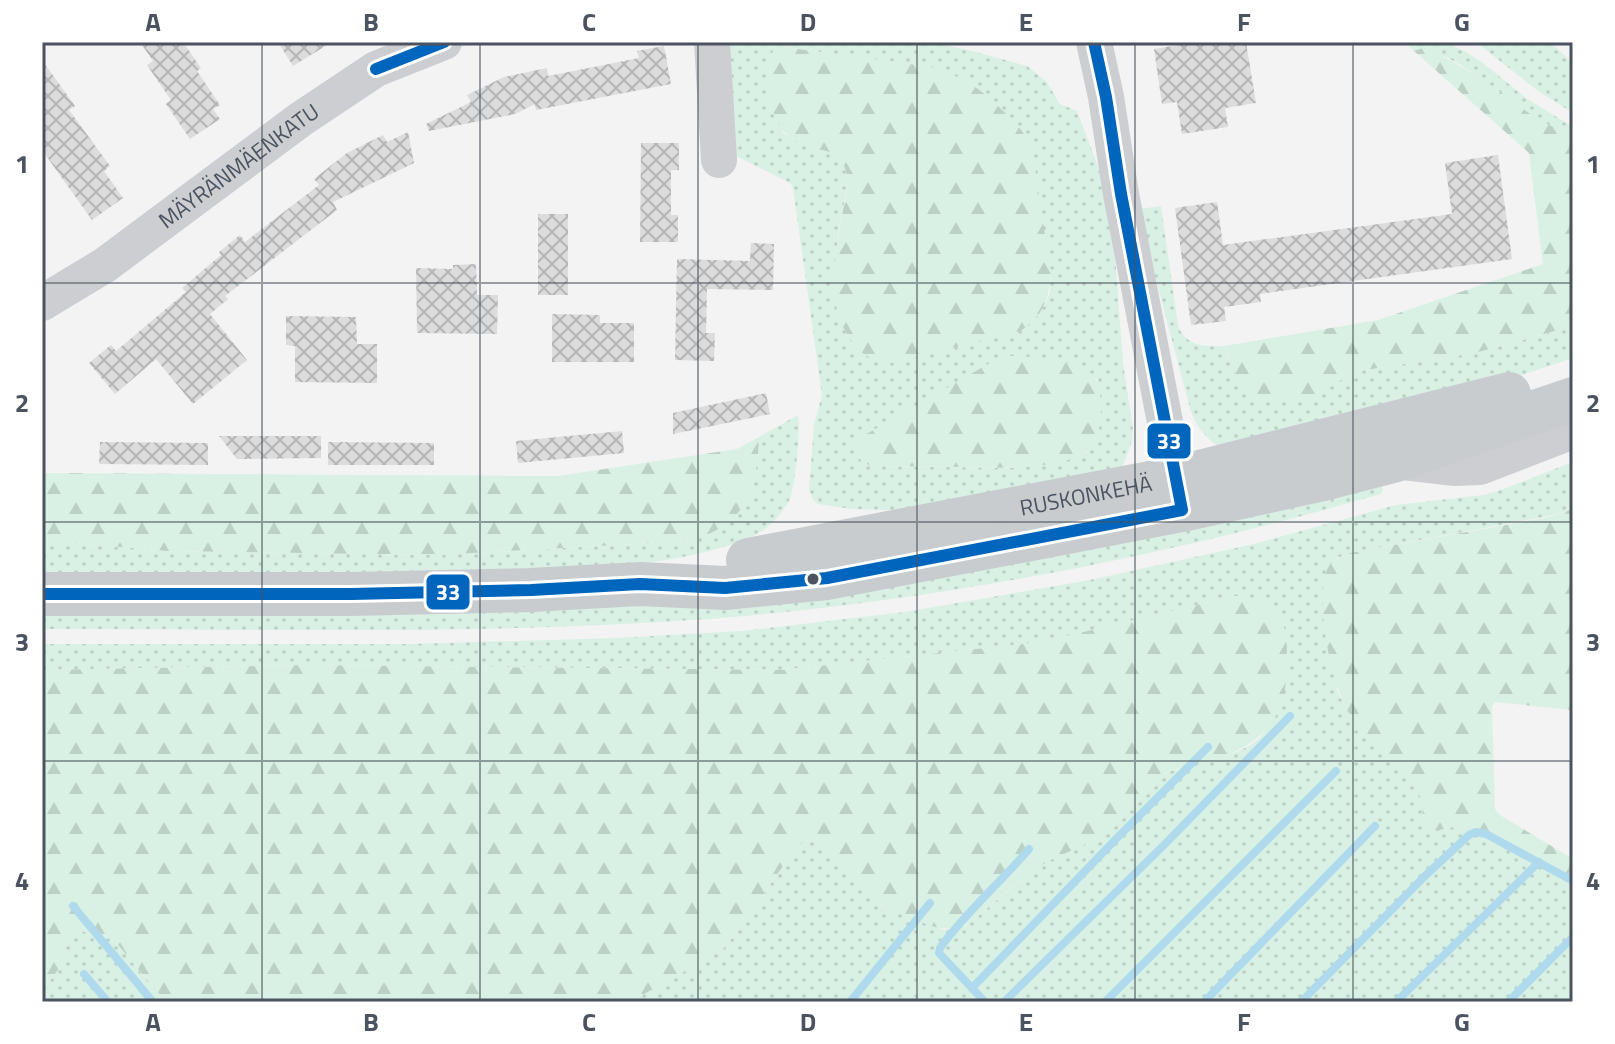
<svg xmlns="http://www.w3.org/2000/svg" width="1615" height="1044" viewBox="0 0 1615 1044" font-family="'Titillium Web',sans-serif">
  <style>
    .green { fill: url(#green-dots); fill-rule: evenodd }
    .forest { fill: url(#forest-firs) }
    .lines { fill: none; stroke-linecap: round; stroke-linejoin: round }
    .stream { stroke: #afdaed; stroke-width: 8 }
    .building { fill: url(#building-cross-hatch) }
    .minor { stroke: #ccced1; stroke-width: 36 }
    .major { stroke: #c9cccf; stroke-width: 44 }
    .bus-1-casing { stroke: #fff; stroke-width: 18 }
    .bus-1 { stroke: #0065bd; stroke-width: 12 }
    .grid { fill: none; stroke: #4a535f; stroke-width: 2; stroke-opacity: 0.55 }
    .bus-dot { fill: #4a535f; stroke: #fff; stroke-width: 3 }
    .labels { text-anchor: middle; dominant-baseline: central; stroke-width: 6; stroke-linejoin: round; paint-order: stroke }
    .street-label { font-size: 22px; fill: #4a535f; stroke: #fff }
    .line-badge { stroke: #fff; stroke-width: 3 }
    .badge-label { font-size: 22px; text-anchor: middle; font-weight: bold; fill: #fff }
    .neatline { fill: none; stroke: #4a535f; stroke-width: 3 }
    .grid-label { font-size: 26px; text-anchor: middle; font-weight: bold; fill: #4a535f }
  </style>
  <defs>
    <pattern id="green-dots" width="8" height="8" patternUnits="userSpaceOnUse" patternTransform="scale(2)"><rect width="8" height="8" fill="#d9f1e4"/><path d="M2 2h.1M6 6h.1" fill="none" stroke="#bcd1c6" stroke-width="1.8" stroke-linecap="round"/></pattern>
    <pattern id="forest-firs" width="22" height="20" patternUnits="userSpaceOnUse" patternTransform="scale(2)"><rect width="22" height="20" fill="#d9f1e4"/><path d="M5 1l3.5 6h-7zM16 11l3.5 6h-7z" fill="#bcd1c6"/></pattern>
    <pattern id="building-cross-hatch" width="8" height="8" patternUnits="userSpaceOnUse" patternTransform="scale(2)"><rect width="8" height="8" fill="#dcdcdd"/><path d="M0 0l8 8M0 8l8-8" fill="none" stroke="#b4b5b6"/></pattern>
  </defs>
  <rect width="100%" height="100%" fill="#f3f3f3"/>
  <g class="green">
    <path d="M721,42H931L976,52L1027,66L1046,81L1060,104L1077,111L1102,177L1115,256L1123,363L1133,429L1132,441L1123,466L918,511L852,509L818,504L813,500L809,489L814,425L822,395L793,188L790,183L734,155ZM783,47L932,67L1051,275L1050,292L1044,307L834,294L838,235L848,182L847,172L841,158L834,153L806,146L783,133ZM1011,356L1083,368L1098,380L1088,452L1057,463L1011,468L872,466L865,464L990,363Z"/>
    <path d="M1404,42H1445L1466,52L1483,63L1526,98L1573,127V138C1560,131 1546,125 1533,117C1508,101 1443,41 1414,51Z"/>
    <path d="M1476,42H1550L1573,63V113L1538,91Z"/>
    <path d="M1161,206L1178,325C1185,346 1204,347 1224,346L1230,363L1349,374L1359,371L1475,353L1573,326V358L1498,383L1220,447C1206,439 1197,427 1191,412L1142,227L1139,209Z"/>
    <path d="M798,415C801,430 795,486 790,499C784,511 773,523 762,531C750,539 737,543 723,547C648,570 567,568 489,571C340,575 191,573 42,573V540L167,551L435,555L691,541C746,523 757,491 759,437Z"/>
    <path d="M1573,462V509L1549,516L1355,552L1336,558L1337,691L1350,715L1417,790L1422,799L1424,820L1437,831L1449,827L1467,829L1573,884V1002H630L722,950L734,936L795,849L805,840L816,842L863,890L881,905L945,930L964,926L972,921L1033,870L1051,859L1164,774C1190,762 1243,758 1261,736C1268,728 1273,700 1276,689C1283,665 1288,653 1284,628L1236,596L1041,642L781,670L306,665L42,670V644H410L616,638L742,631L905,612L1090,580L1254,544L1396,505L1483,495L1501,490Z"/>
    <path d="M1380,481L1383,489L1381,494C1162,557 934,602 707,619C486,635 264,629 42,629V613C264,613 486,614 707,603Z"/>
    <path d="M81,931L104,935L119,946L166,1002H42V991L61,966L68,939L72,934Z"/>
  </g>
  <g class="forest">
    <path d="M783,47L932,67C965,78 982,89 1006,114C1017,125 1026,134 1032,148L1051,275C1049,299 1042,318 1020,331L892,363C875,363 860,354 851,340C823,302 836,253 843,210C846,196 850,182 845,168C838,148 822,152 805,146C772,133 768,101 768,69C768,58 770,49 783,47Z"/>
    <path d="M1423,48L1435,52L1481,78L1533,116L1573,138V326L1475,353L1359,371C1341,377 1327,392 1309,399C1299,403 1288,403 1277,401C1272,400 1264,400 1259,398C1240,390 1230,363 1224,346L1378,320L1543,264L1529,153L1414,51Z"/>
    <path d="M1011,356C1035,357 1075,358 1093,375C1105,385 1102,432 1094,445C1089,452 1081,455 1074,458C1039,470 1000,468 964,467C933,467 903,466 872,466C855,462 852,448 863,436L990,363Z"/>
    <path d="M759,437C757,492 746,523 691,541L435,555L167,551L42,540V473L558,476L737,449Z"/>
    <path d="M1573,509V710L1495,702L1492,707L1495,809L1500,815L1573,859V884L1467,829L1449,827L1437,831L1426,827C1421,815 1424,802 1417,790C1395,766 1370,743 1351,716C1332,691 1312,594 1329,566C1335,557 1345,555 1355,552L1549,517Z"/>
    <path d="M1236,596C1256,596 1277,607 1284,627C1289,642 1286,660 1286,676C1286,725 1249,751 1206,762C1190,766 1173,767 1160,777C1138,792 1124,816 1103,833C1088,846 1067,851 1049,861C1021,876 997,901 972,921C951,934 935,928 913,919C902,914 889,910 879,903C856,887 836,863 816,842L806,840L795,849L734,936L722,950L630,1002H166L119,946L104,935L81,931L72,934L68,939L61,966L42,991V670L306,665L781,670L1041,642Z"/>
  </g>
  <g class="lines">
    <g class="stream">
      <path d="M73,906L153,1002"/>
      <path d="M84,974L108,1002"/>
      <path d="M972,988L1117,838L1208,747"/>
      <path d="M850,1002L930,903"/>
      <path d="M985,1002L939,953L940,948C966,912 1000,883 1029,849"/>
      <path d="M1004,1002L1165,844L1290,716"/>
      <path d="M1105,1002L1336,771"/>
      <path d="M1204,1002L1375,826"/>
      <path d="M1301,1002L1426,875L1469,835L1476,832L1486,834L1573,881"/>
      <path d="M1396,1002L1539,862"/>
      <path d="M1508,1002L1573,937"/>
    </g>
  </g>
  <g class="building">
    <path d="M140,42H183L201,68L197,71L220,105L213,109L220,119L190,139L166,104L171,100L147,65L153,61Z"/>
    <path d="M278,42H332L293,66Z"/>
    <path d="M1198,42H1246L1256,103L1225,108L1228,127L1182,134L1177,102L1162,104L1154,49Z"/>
    <path d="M664,46L671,84L536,110L535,104L515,114L429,131L426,124L471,102L467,95L504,77L547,68L548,76L639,58L637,51Z"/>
    <path d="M42,60L75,106L69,110L110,166L104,171L123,198L92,220L42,150Z"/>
    <path d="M408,132L414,163L333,202L337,210L225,296L228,299L210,314L247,360L193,404L156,359L115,394L89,363L111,345L116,351L186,292L182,288L221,255L219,252L240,235L245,242L319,185L314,179L347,153L383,135L387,142Z"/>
    <path d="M641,143H679V170H671V215H678V242H640Z"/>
    <path d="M1498,155L1512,259L1260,294L1261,302L1224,307L1226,321L1191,325L1175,208L1217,202L1223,245L1452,214L1445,163Z"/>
    <rect x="538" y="214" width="30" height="81"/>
    <path d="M751,243L774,244L773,290L707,289L706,333H715L714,361L675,360L677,259L750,261Z"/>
    <path d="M476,264L477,295H498L497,334L417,333L416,268L453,269V265Z"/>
    <path d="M552,314L600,315V323H634V362H552Z"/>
    <path d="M286,316L356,317L357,344H377V383L295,382V346L286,345Z"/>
    <path d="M766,393L770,414L673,434V413Z"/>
    <path d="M622,431L624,453L518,463L516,441Z"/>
    <path d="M219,436H321V458L237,459Z"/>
    <path d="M100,442L208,443V465L99,464Z"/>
    <path d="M328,442L434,443V465H328Z"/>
  </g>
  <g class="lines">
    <g class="minor">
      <path d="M712,42L719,160"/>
      <path d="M1094,42L1106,97L1121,194L1181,505"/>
      <path id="s1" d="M42,303L105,265L301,119L376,69L444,42"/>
      <path d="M1395,461L1455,468L1480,467L1573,431"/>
    </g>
    <g class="major">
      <path id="s2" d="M748,560L1176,478L1509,394"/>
      <path d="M42,594H351L531,590L640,584L725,588L827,578L1182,510L1323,479L1393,461L1573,399"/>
    </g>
    <g class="bus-1-casing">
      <g id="bus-1">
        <path d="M376,69L444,42"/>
        <path d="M42,594H351L531,590L640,584L725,588L827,578L1182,510L1121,194L1106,97L1094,42"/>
      </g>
    </g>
    <use href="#bus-1" class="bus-1"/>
  </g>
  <path class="grid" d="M262,42V1002M480,42V1002M698,42V1002M917,42V1002M1135,42V1002M1353,42V1002M42,283H1573M42,522H1573M42,761H1573"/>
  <circle class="bus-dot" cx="813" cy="579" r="7"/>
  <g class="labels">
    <g class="street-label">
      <text stroke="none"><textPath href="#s1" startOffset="240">MÄYRÄNMÄENKATU</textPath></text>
      <text stroke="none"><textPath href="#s2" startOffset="344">RUSKONKEHÄ</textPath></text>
    </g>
  </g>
  <g class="line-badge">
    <rect x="1146" y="422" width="46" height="38" rx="8" fill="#0065bd"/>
    <rect x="425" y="573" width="46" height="38" rx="8" fill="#0065bd"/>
  </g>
  <g class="badge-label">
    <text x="1169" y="449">33</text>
    <text x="448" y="600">33</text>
  </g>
  <rect width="1615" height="1044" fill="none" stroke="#ffffff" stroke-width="88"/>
  <rect x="44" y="44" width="1527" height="956" class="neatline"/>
  <g class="grid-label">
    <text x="153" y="31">A</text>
    <text x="371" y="31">B</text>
    <text x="589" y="31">C</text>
    <text x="808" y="31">D</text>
    <text x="1026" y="31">E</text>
    <text x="1244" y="31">F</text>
    <text x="1462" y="31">G</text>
    <text x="22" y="173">1</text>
    <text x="1593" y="173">1</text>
    <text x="22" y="412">2</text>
    <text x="1593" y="412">2</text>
    <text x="22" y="651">3</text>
    <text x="1593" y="651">3</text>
    <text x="22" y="890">4</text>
    <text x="1593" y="890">4</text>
    <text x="153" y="1031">A</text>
    <text x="371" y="1031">B</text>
    <text x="589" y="1031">C</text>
    <text x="808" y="1031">D</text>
    <text x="1026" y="1031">E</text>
    <text x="1244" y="1031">F</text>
    <text x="1462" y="1031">G</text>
  </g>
</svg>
